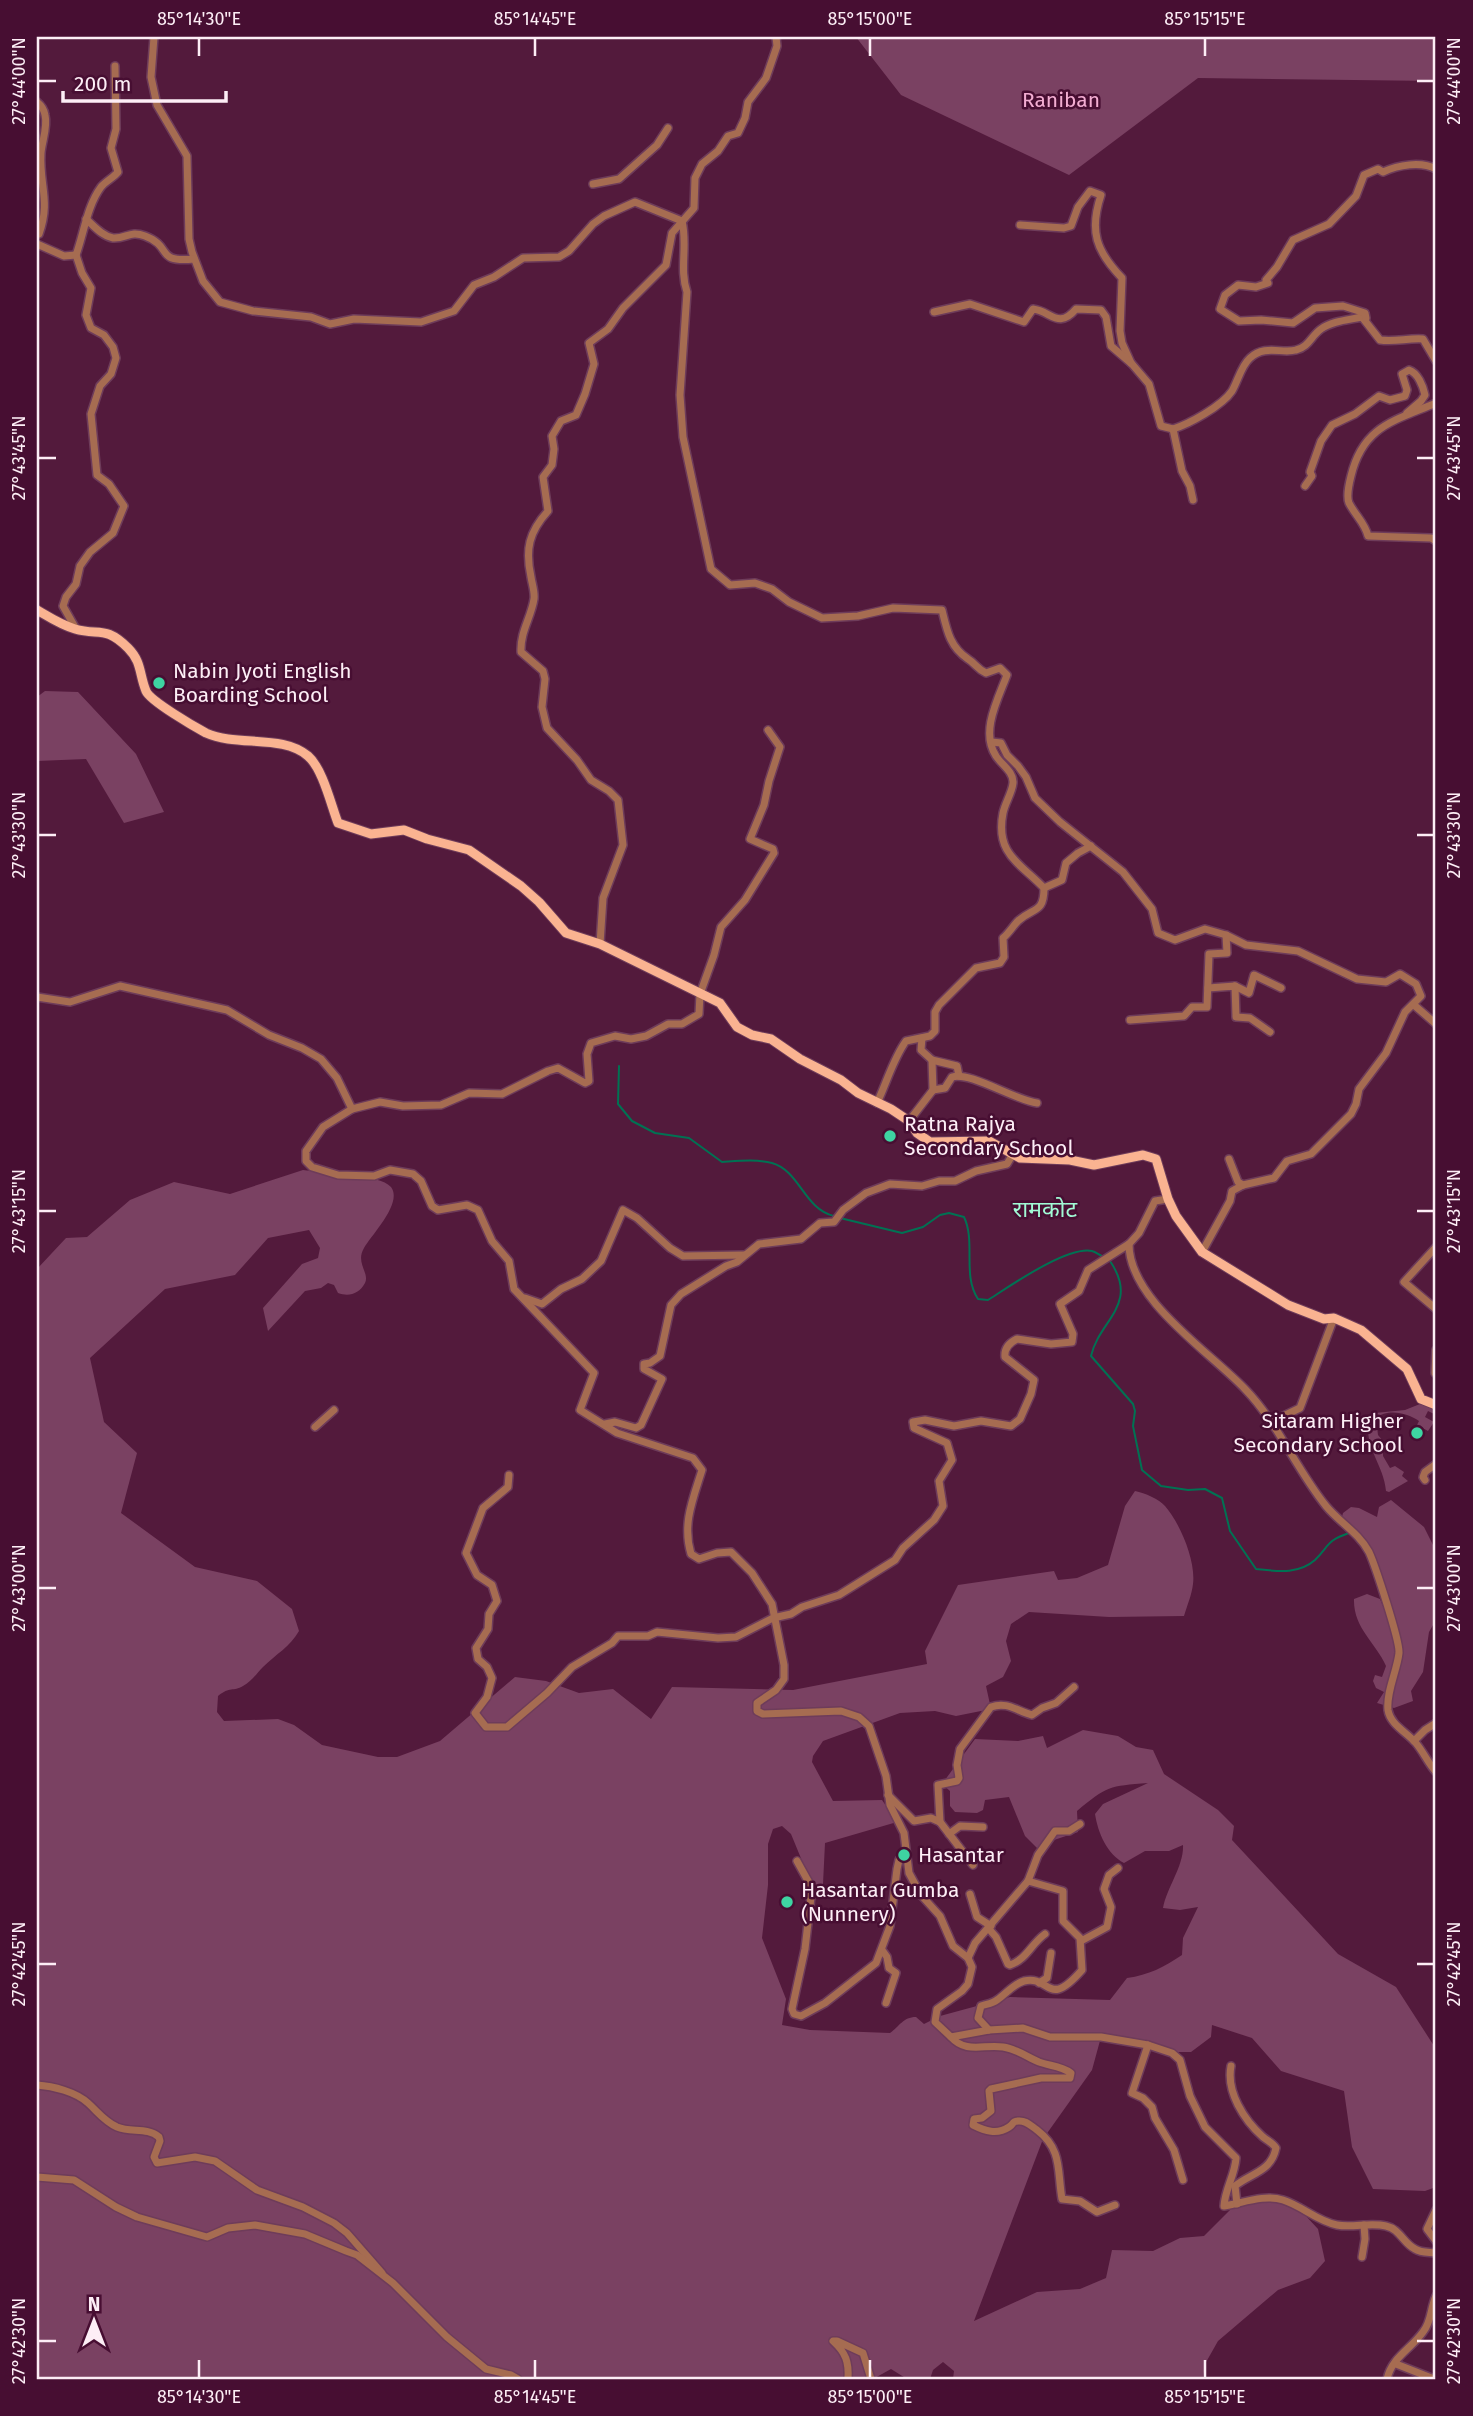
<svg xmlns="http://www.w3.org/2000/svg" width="1473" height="2416" viewBox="0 0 1473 2416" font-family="'Fira Sans','Noto Sans Devanagari',sans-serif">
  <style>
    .green { fill: #7a4162 }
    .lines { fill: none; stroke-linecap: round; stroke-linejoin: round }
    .stream { stroke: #007253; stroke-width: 2 }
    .minor-casing { stroke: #6e3c5a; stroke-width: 10 }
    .major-casing { stroke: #6e3c5a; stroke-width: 11 }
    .minor { stroke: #a66c51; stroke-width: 7 }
    .major { stroke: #fab391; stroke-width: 9 }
    .ticks { fill: none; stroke: #fdeef6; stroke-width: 2.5 }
    .poi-dot { fill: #3ed4a2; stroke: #470e32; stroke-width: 2.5 }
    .labels { text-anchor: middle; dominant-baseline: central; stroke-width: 5; stroke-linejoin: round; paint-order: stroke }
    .park-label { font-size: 21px; fill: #f3add2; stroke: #470e32 }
    .poi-label { font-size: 21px; fill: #fdeef6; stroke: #470e32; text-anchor: start }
    .neighbourhood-label { font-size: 23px; fill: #a1fad5; stroke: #470e32 }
    .neatline { fill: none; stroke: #fdeef6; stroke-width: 2.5 }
    .ticks-label { font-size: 18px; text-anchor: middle; fill: #fdeef6 }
  </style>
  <rect width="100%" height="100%" fill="#531a3c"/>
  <g class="green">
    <path d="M856,37H1436V81L1198,78L1069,175L901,95Z"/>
    <path d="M45,691L78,692L136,754L164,812L124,823L86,759L37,761V697Z"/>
    <path d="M303,1170C321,1172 380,1174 391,1187C403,1203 372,1234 364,1248C355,1263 370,1273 365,1283C359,1294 349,1297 338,1293L334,1285L328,1283L321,1288L305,1291L268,1331L263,1308L302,1264L318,1258L320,1248L309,1230L268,1238L235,1275L165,1289L90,1358L104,1422L137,1453L121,1513L195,1567L257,1581L292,1609L299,1631C290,1647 276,1654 263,1667C257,1673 251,1682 243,1686C233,1692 230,1686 218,1696L217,1712L224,1721L278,1719L294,1725L322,1745L378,1757H397L440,1741L515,1677L546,1681L579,1693L613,1689L651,1719L672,1687L793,1690L927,1664L925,1651L958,1585L1054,1571L1058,1580L1077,1578L1108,1565L1125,1506L1135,1491C1145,1493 1159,1499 1165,1506C1180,1523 1196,1561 1193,1584C1192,1594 1187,1606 1184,1616L1109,1617L1029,1612L1011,1624L1006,1641L1011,1661L1003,1677L986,1686L991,1709L956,1716L935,1711L900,1713L823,1741L813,1756L812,1762L833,1801L882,1800L897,1822L825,1843L823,1884L814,1890L791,1834L782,1826L773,1829L768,1844V1885L762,1938L786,1999L782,2025L810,2030L890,2033C900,2026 903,2017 916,2017L924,2024L940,2016L1010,1997L1110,2000L1127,1978C1149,1975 1164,1967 1182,1955L1183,1938L1198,1907L1180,1910L1163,1908C1167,1887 1184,1866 1183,1845L1169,1851H1145L1124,1863C1107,1854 1098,1833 1095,1814L1103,1804L1148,1783C1109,1786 1107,1786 1077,1811L1078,1832L1054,1840L1042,1853L1025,1836L1009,1797L985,1800L983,1810L977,1813L955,1812L950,1806V1791L942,1784L975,1739L1018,1741L1043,1736L1047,1748L1083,1730L1118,1736L1136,1747L1153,1750L1164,1774L1218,1810L1234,1826L1232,1840L1338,1954L1396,1987L1436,2049V2187L1425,2191L1373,2189L1352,2147L1344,2091L1281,2071L1252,2038L1212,2025L1211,2037L1191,2052H1174L1101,2037L1092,2070L1043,2139L974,2321L1037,2292L1080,2289L1106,2278L1112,2250L1153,2251L1180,2238L1204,2236L1232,2208L1251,2201L1289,2204L1305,2215L1318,2229L1325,2261L1310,2278L1278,2290L1218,2341L1205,2364L1203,2379H953L954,2371L943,2362L933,2370L930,2379H907L891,2369L873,2379H37V1269L66,1238L87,1237L130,1200L174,1182L230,1194Z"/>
    <path d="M1420,1404L1436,1409V1415L1428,1411L1425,1417L1434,1422L1428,1431L1417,1425L1419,1421C1408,1413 1388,1408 1376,1418L1378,1435L1383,1441V1456L1390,1468L1395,1466L1404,1472L1402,1476L1408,1481L1389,1492L1386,1491C1384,1465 1363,1446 1369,1419L1375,1413L1405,1410Z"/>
    <path d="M1391,1500L1424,1527L1436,1551V1620L1429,1632L1423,1672L1411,1691L1413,1701L1394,1708L1377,1703L1384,1692L1376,1688L1373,1681L1375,1675L1382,1677L1386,1666C1376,1643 1353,1628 1354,1599L1367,1594L1380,1599L1386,1613L1391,1612C1379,1575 1371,1545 1342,1517L1343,1513L1351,1507L1359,1508L1377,1517L1379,1507Z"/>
  </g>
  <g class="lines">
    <g class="stream">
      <path d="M619,1066L618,1104L632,1121L655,1133L689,1138L722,1162C738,1161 756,1159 772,1163C800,1171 804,1209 834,1216"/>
      <path d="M840,1218L902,1233L923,1227L940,1215L949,1213L964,1217C976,1242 962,1275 978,1299L988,1300C1010,1286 1067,1246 1092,1251C1096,1252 1099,1255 1102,1256"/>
      <path d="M1110,1261C1140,1305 1099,1320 1091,1356L1133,1404L1135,1411L1133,1426L1142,1470L1161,1486L1188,1490L1205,1489L1222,1498L1230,1531L1256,1569C1276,1571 1298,1575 1315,1560C1330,1545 1326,1541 1349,1533"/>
    </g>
    <g class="minor-casing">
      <g id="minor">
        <path d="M154,37L151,77L157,105L187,156L189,239L192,252L203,281L220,302L253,311L311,317L330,324L354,319L421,322L454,311L474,285L494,277L523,258L559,257L569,251L593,224L604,216L635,202L682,221"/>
        <path d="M37,102C42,106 44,109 45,115C48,127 42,141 41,153C39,185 51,201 39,234L37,233"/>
        <path d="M593,184L619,179L657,145L668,128"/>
        <path d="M86,219C94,226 102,236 113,238C126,239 130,230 145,236C174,247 154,263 194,259"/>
        <path d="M682,221C688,245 679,269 687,292L680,395L683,437L711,569L730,585L755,583L772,589L789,602L822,618L858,616L893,608L942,610C947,631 950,647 968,659C976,664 977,669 986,673L1000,668L1007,675C998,699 980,732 996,756C1001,764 1014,772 1013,783C1012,793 1005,803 1003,813C995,854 1020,863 1044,888C1044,914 1033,907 1018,921C1013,926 1009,933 1003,938L1004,957L1000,963L976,968L939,1005L935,1012V1031L930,1036L906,1041C893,1059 887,1082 877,1103"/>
        <path d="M1020,225L1064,228L1071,226L1078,207L1090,191L1101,195C1089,231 1096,251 1122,278L1120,331L1122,343L1131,363"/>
        <path d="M37,244L64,256L76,255L82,273L91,288L86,315L91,328L104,335L113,347L116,358L111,374L100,386L91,414L97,475L109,484L124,506L113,533L90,552L80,566L76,584L66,597L63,606L76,629"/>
        <path d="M76,255C84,233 87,206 101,187C106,181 113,178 118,172L111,148L116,129L115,66"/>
        <path d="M934,312L970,304L1024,322L1033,309C1051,311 1058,330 1076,309L1101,310L1106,317L1111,346L1132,364L1149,384L1161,426L1173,429C1189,424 1222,406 1232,391C1238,381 1241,366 1250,358C1265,344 1282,354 1296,350C1309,347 1311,336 1321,329C1332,321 1348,320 1362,317L1380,340C1395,342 1408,338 1423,339L1436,361"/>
        <path d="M1366,318L1365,313L1343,306L1315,308L1293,323L1261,320L1239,321L1220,309L1225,295L1238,285L1256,287L1268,283L1266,280L1277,267L1293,240L1329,224L1356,196L1364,175L1378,169L1383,172C1398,165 1421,161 1436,169"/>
        <path d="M1436,403C1394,421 1363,426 1351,476C1349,484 1346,496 1349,503C1355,515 1365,523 1368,536L1431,538L1436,541"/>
        <path d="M1173,429L1182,471L1190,486L1193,500"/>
        <path d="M1305,486L1312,476L1310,472L1321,441L1332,425L1355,414L1379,396L1390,400L1405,396L1407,390L1402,374L1409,370C1418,373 1423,386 1425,395L1421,401L1407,413"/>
        <path d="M768,730L780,747L769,781L764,805L750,839L773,849L774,853L745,900L721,927L714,955L700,994L699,1014L682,1024H668L646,1036L631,1039L615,1036L591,1043L587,1054L589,1081L585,1083L558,1068L548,1071L502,1094L469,1093L441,1105L403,1106L380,1102L352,1109L323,1127L306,1151V1161L312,1167L338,1175L374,1176L390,1170L413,1174L421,1181L432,1206L438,1210L467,1205L478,1210L492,1241L509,1261L514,1289L594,1373L580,1410L617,1433L693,1458L702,1470C693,1499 682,1524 691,1554L699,1559L717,1553L731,1552L752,1573L772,1604L784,1665V1679L776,1690L757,1703V1711L763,1714L841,1711L859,1717L869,1726L886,1776L890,1805L904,1833L909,1873L921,1895L940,1916L953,1946L968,1958L972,1967L968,1984L962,1991L937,2009L935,2022L951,2037L989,2030L1023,2028L1050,2037H1101L1148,2045L1172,2053L1180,2060L1190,2096L1205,2127L1236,2158C1235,2175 1225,2189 1224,2206C1243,2203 1264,2194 1283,2200C1302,2206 1317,2221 1337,2225C1353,2228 1370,2222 1386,2226C1400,2229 1403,2243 1415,2249C1421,2253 1429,2252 1436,2253"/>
        <path d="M992,742L1001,743L1007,755L1018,766L1026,777L1035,798L1060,822L1123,872L1152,909L1158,933L1175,940L1205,929L1226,935L1246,945L1298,951L1357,979L1386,982L1400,974L1416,984L1421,996L1405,1012L1386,1053L1359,1089L1356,1104L1351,1114L1311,1154L1287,1161L1274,1178L1243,1185L1232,1191L1230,1201L1202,1252"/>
        <path d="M1044,888L1062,880L1066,863L1078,853L1091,846"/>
        <path d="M600,944L603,898L623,845L618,800L609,791L591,780L577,760L547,728L542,707L545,679L543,671L521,652C520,632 531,618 534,599C535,592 532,584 531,577C525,549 529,532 548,511L543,477L552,465L554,449L552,436L561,421L576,415L585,394L594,364L589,343L608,329L623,308L666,265L672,233L694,208L695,178L702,164L718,151L728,136L738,133L745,118L748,102L766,78L777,46L776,37"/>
        <path d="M1235,986L1249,993L1254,975L1281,988"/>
        <path d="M1208,988L1235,986L1236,1017L1250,1018L1270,1032"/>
        <path d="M37,997L70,1002L120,986L227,1010L269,1035L302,1048L321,1059L337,1078L352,1109"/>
        <path d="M1414,1005L1436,1024"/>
        <path d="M1130,1020L1184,1016L1192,1007H1207L1209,954L1227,953L1226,935"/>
        <path d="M932,1060L957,1066L959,1076"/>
        <path d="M933,1090L945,1088L952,1077C970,1071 1014,1100 1037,1103"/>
        <path d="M909,1121L933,1090L932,1060L921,1050L922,1038"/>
        <path d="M1229,1159L1238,1182L1243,1185"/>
        <path d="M1129,1244C1129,1300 1209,1351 1245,1389C1278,1423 1296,1469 1326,1506C1339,1522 1359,1533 1369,1552C1375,1565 1400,1641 1399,1653C1397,1671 1386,1692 1388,1710C1390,1724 1406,1732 1415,1742C1423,1751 1428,1763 1436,1772"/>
        <path d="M1436,1247L1404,1282L1436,1309"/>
        <path d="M525,1298L542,1304L561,1289L582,1279L601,1261L623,1210L637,1218L670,1248L683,1256L744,1255"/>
        <path d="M1435,1373L1436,1350"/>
        <path d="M1271,1422L1300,1408L1334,1318"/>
        <path d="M605,1424L615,1422L636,1428L641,1425L662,1379L644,1369V1364L650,1363L660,1356L671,1305L681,1294L726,1266L737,1262L759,1244L801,1239L820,1223L834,1222L843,1210L866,1193L890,1184L922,1186L939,1181H955L976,1171L1007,1164L1013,1154"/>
        <path d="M315,1427L334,1410"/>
        <path d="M509,1475L508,1487L483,1508L466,1553L477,1575L492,1585L497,1601L489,1614L488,1629L476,1648L478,1659L487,1667L492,1678L487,1697L475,1713L486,1727H507L547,1693L572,1667L612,1643L618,1636H648L657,1632L718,1638L736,1637L773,1618L791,1614L802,1607L839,1595L895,1560L903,1548L934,1520L943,1506L939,1481L952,1460L947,1443L914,1428L913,1422L925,1420L954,1426L981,1421L1011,1426L1020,1419L1031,1394L1034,1380L1005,1357C1004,1348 1009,1343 1017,1339L1051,1344L1072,1342L1073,1334L1060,1304L1079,1291L1088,1270L1129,1244L1139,1233L1155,1201L1168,1199"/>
        <path d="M1425,1480L1423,1477L1425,1472L1436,1464"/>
        <path d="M1414,1741L1425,1730L1436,1723"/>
        <path d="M888,1795L914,1821L931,1818L940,1822L973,1865"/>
        <path d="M940,1822L938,1785L957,1781L959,1778L957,1765L960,1749L991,1707C1007,1701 1017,1711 1032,1715L1042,1708L1056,1703L1074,1687"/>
        <path d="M949,1834L960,1826L983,1827"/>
        <path d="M797,1861L812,1888L805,1949L792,2009L794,2014L801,2016L825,2003L876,1963L890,1926L897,1869L899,1860L905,1852"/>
        <path d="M1028,1881L1038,1855L1055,1831H1069L1080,1824"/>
        <path d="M970,1894L977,1917L991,1926"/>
        <path d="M989,1929L996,1937L1008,1964L1010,1965C1027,1959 1031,1944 1045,1934"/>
        <path d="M1081,1941L1107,1927L1111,1907L1104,1889L1109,1875L1118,1868"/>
        <path d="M882,1950L887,1957L889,1968L896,1973L886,2003"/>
        <path d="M968,1958L975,1943L1028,1881L1063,1891V1921L1080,1938L1082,1970C1047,2010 1051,1975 1024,1981C1013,1984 1006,1994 997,2000C992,2004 986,2004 981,2006L978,2018L989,2030"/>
        <path d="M1039,1983L1047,1978L1051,1953"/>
        <path d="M951,2037C966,2054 984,2044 1003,2047C1017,2049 1027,2057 1039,2062C1050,2066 1061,2066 1071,2073L1070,2078H1041L991,2089L989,2091L991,2111L982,2118L974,2119L973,2125C985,2131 997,2135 1009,2127C1015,2123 1011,2122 1018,2121C1026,2120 1031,2126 1037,2130C1063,2150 1057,2171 1062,2199L1080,2201L1097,2212L1115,2205"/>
        <path d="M1148,2045L1132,2093L1143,2098L1152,2107L1155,2118L1174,2150L1183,2180"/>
        <path d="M1231,2066C1226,2092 1244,2120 1263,2137C1268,2141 1273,2143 1276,2148C1271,2172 1251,2173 1235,2186L1237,2204"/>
        <path d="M37,2085C53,2086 76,2092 88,2103C98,2112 104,2121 117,2127C131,2133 147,2127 159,2137L160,2141L154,2157L157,2163L195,2157L215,2161L257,2190L303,2207L334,2223L347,2233L382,2273"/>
        <path d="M37,2177L74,2180L116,2207L137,2217L207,2237L228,2228L255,2225L305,2234L346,2251L357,2255L393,2283L447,2337L486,2369L511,2375L518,2379"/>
        <path d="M1436,2210L1427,2229L1436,2241"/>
        <path d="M1362,2257L1365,2239L1364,2225"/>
        <path d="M1396,2364L1434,2379"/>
        <path d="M848,2379C849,2362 846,2353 833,2341H837L863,2353L871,2379"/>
        <path d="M1387,2379C1392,2357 1411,2349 1423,2332C1432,2321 1430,2309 1436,2296"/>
      </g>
    </g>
    <g class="major-casing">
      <path id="major" d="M37,610C49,617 61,625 75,629C99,636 105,625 128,648C142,662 139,674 146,691C150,701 195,727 206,733C237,747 283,734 308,756C323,769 331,805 338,823L371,834L404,830L427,839L469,850L521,886L539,902L566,933L600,944L720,1003L737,1027L752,1035L771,1039L800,1059L841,1080L858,1093L891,1109L909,1121L917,1133L930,1142L989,1141L1020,1158L1070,1160L1094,1165L1143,1155L1156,1159L1168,1199L1176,1216L1202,1252L1288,1305L1324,1319L1334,1318L1361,1330L1407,1369L1421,1399L1436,1405"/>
    </g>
    <use href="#minor" class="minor"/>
    <use href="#major" class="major"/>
  </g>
  <path class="ticks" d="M199,38V56M535,38V56M870,38V56M1205,38V56M38,81H56M1417,81H1434M38,458H56M1417,458H1434M38,835H56M1417,835H1434M38,1211H56M1417,1211H1434M38,1588H56M1417,1588H1434M38,1964H56M1417,1964H1434M38,2341H56M1417,2341H1434M199,2360V2378M535,2360V2378M870,2360V2378M1205,2360V2378"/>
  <g class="poi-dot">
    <circle cx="159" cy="683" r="7"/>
    <circle cx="890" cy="1136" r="7"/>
    <circle cx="1417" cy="1433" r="7"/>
    <circle cx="904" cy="1855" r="7"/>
    <circle cx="787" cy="1902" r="7"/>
  </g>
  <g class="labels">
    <g class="park-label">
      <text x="1061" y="100">Raniban</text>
    </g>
    <g class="poi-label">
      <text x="173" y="671">Nabin Jyoti English<tspan x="173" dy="24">Boarding School</tspan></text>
      <text x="904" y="1124">Ratna Rajya<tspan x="904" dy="24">Secondary School</tspan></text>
      <text x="1403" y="1421" text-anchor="end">Sitaram Higher<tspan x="1403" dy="24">Secondary School</tspan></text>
      <text x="918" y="1855">Hasantar</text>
      <text x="801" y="1890">Hasantar Gumba<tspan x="801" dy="24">(Nunnery)</tspan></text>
    </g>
    <g class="neighbourhood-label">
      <text x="1045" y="1209">रामकोट</text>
    </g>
  </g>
  <rect width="1473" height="2416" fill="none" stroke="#470e32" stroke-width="77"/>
  <g transform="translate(94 2321)" stroke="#470e32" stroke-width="5" paint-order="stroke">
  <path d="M0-5L12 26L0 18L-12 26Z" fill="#fdeef6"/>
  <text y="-10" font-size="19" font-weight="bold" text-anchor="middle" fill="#fdeef6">N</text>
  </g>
  <path d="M63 91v10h163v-10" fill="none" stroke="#fdeef6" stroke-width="3.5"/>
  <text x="74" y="91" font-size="21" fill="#fdeef6" stroke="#470e32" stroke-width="5" paint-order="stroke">200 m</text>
  <rect x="38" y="38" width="1396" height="2340" class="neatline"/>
  <g class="ticks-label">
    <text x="199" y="25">85°14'30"E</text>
    <text x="535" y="25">85°14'45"E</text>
    <text x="870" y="25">85°15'00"E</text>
    <text x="1205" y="25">85°15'15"E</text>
    <text transform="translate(19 81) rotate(-90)" y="6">27°44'00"N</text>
    <text transform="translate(1454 81) rotate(-90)" y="6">27°44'00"N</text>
    <text transform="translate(19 458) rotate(-90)" y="6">27°43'45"N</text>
    <text transform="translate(1454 458) rotate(-90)" y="6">27°43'45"N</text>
    <text transform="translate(19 835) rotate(-90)" y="6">27°43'30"N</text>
    <text transform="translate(1454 835) rotate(-90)" y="6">27°43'30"N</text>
    <text transform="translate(19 1211) rotate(-90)" y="6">27°43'15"N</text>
    <text transform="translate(1454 1211) rotate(-90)" y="6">27°43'15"N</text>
    <text transform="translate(19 1588) rotate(-90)" y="6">27°43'00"N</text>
    <text transform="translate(1454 1588) rotate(-90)" y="6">27°43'00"N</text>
    <text transform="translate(19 1964) rotate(-90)" y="6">27°42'45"N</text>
    <text transform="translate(1454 1964) rotate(-90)" y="6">27°42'45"N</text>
    <text transform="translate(19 2341) rotate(-90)" y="6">27°42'30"N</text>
    <text transform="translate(1454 2341) rotate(-90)" y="6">27°42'30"N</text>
    <text x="199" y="2403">85°14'30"E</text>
    <text x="535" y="2403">85°14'45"E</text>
    <text x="870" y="2403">85°15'00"E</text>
    <text x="1205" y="2403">85°15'15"E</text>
  </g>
</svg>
